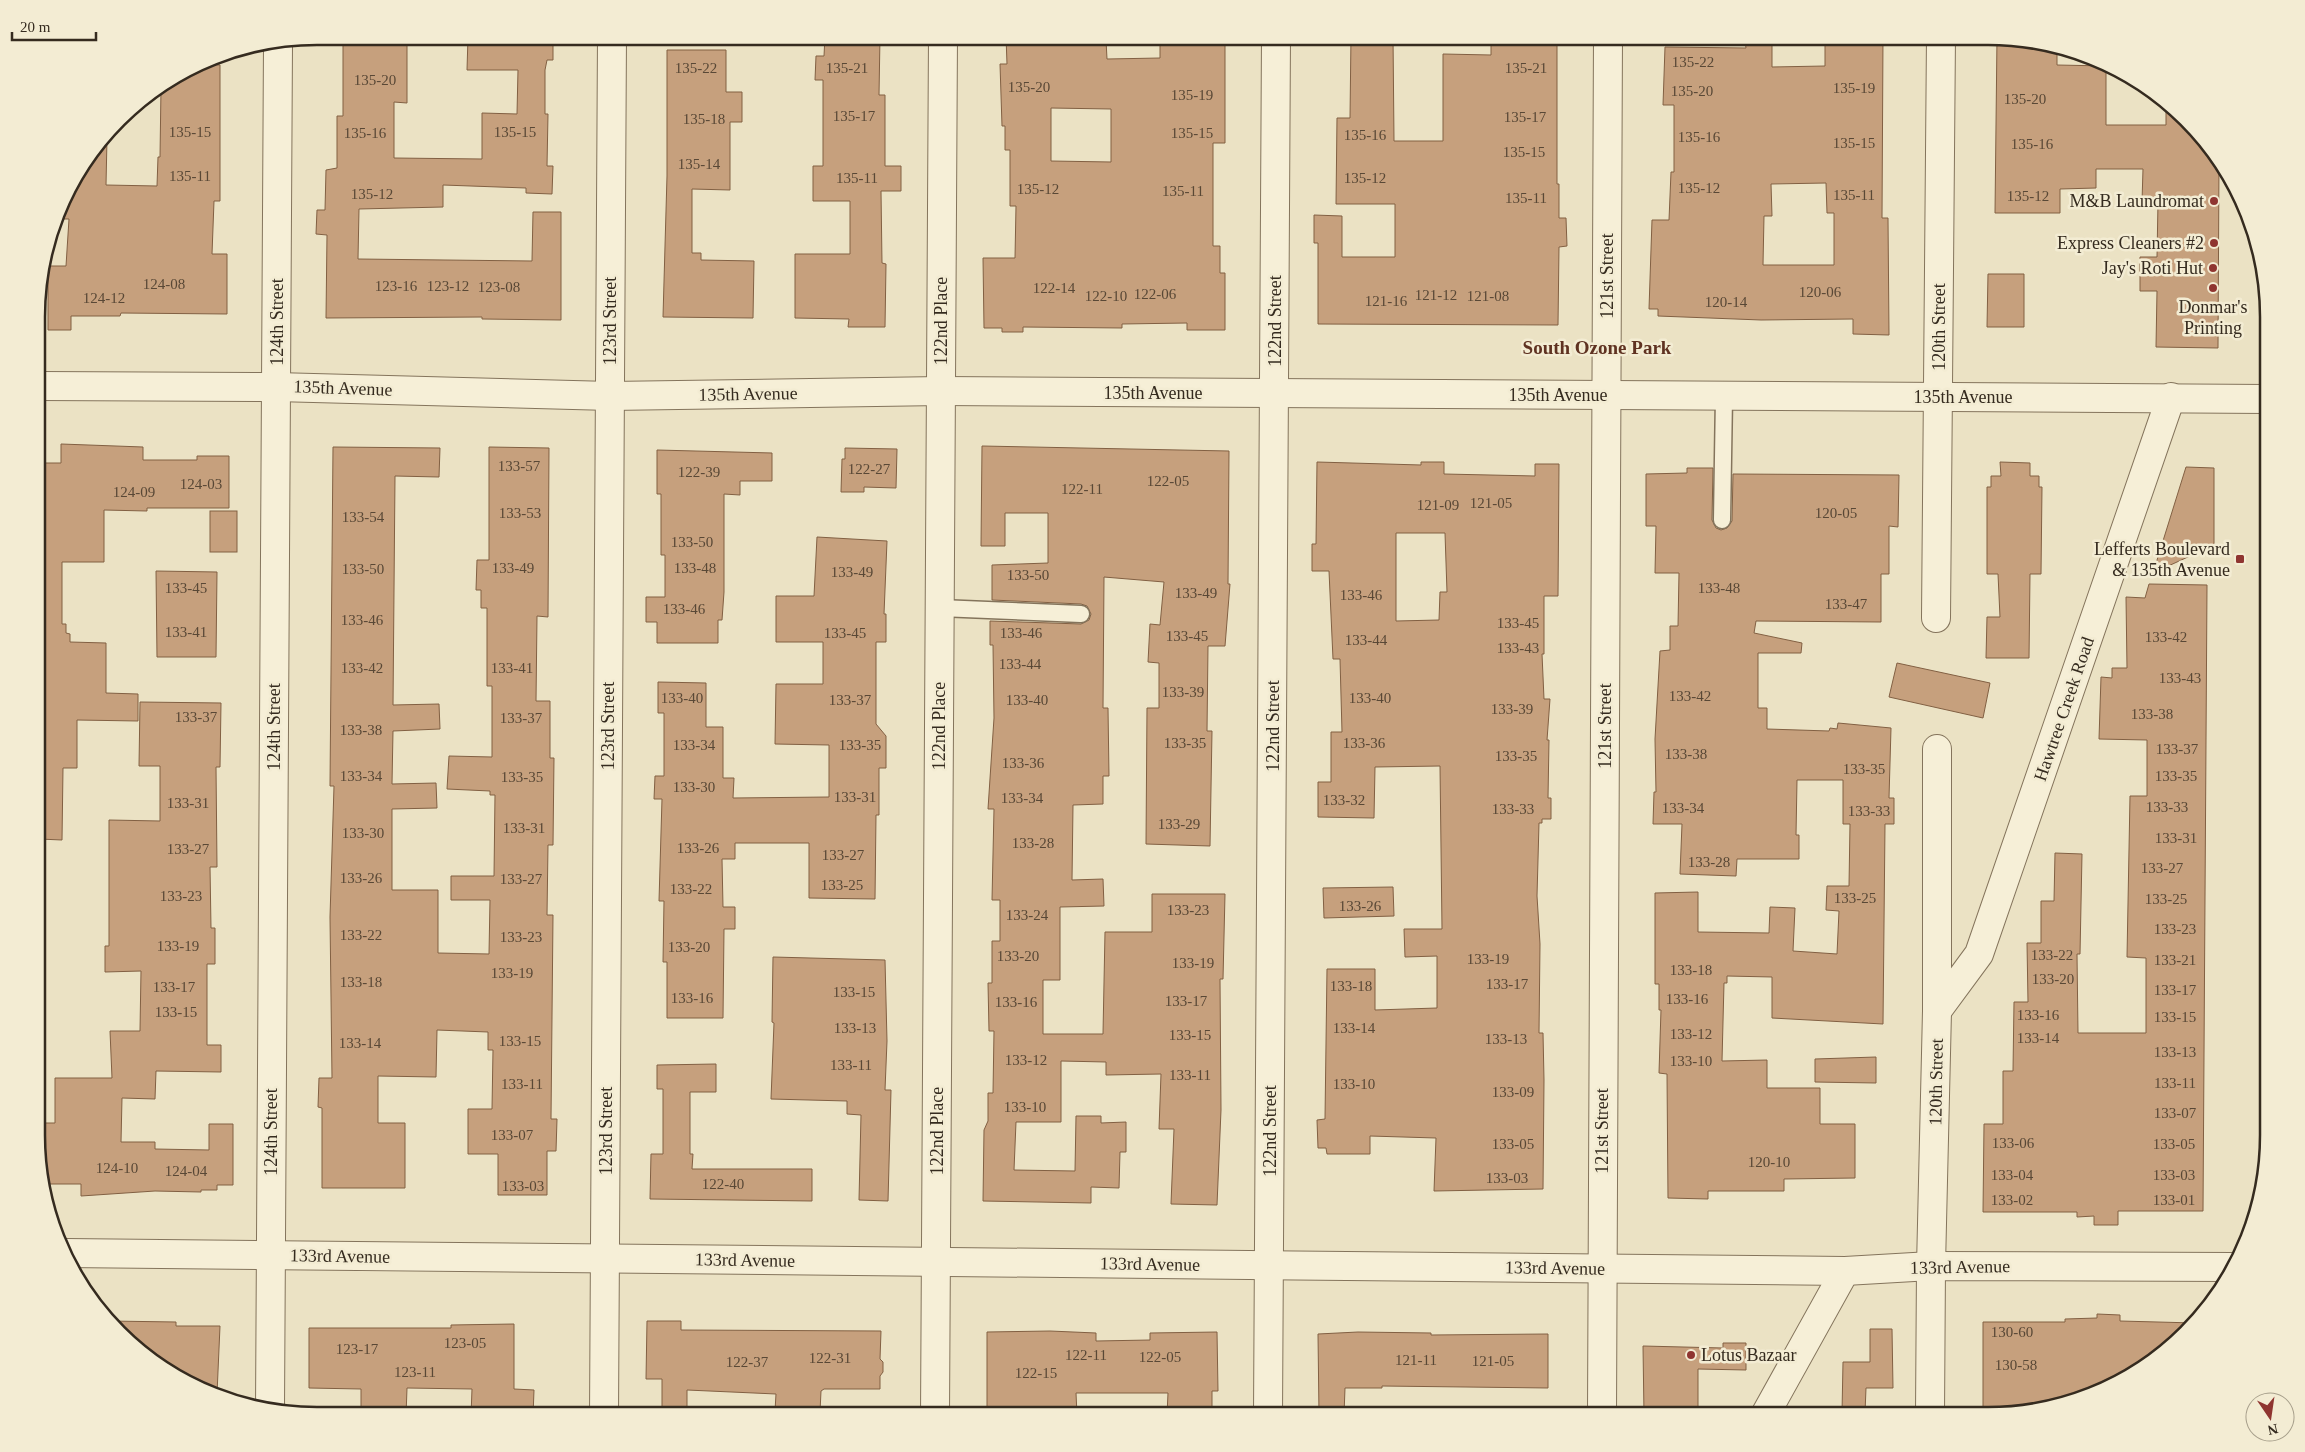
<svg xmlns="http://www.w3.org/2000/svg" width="2305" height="1452" viewBox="0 0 2305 1452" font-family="'Times New Roman',serif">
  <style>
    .building { fill: #c6a07d; stroke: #826043; fill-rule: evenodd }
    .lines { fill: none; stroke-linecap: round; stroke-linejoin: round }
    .service-casing { stroke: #84745c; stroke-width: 19 }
    .minor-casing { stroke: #84745c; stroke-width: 30 }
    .service { stroke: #f6efd7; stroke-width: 16 }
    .minor { stroke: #f6efd7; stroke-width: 28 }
    .poi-dot { fill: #8f3530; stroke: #f3ecd3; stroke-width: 2 }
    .labels { text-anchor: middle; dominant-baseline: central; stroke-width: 5; stroke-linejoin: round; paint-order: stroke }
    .number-label { font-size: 15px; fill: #594836 }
    .poi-label { font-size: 18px; fill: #352b1f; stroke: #f3ecd3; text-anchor: end }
    .street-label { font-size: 18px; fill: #352b1f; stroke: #f3ecd3 }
    .neighbourhood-label { font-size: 19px; font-weight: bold; fill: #5f3221; stroke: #f3ecd3 }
    .rim { fill: none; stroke: #352b1f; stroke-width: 2.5 }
  </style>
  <rect width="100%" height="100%" fill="#ebe2c4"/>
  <g class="building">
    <path d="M825,36H880L879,95H885V166H901V191H881L882,263L886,264L885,327H848L849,319L795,318V254H850V201H813V166H823V80H815L816,56H824Z"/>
    <path d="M1006,36L1106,40L1107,59L1160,58V38L1225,37V143H1213V246H1220V273H1225V330H1187V323L1122,324V328L1023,327V332H1002V328H984L983,258H1015L1016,206H1010V150H1005V126H1002L1000,64H1007ZM1051,108L1111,109V162L1051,161Z"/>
    <path d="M1351,36H1393L1394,141H1443V54L1491,55V36H1557V184H1559V218H1566L1567,246L1559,247L1558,325L1318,324V243H1314V215L1342,216V257H1395V204H1336L1337,118H1350Z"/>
    <path d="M1825,36H1883L1882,218H1888L1889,335L1853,334V319L1761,320L1658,316V309H1649L1652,220H1669L1671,172H1674V105H1663L1665,47L1746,48L1745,41H1772V67L1825,66ZM1826,183L1827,213H1834V265H1763L1764,216H1772L1771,184Z"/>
    <path d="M468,37L553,38V60H547L545,70V114H548L547,166H553L552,194L526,193V188L443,185V207L359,209L358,259L532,261L533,212H561V320L482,319V317L326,318L327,235L316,234L317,210H325L326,170L337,168V116H343V41L407,42V103L394,102V158L482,159V113L517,114L518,70H467Z"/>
    <path d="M1997,37L2057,45V65L2106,66V125H2166V102L2187,119L2219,162L2218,348L2156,347L2157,291H2140V257H2157L2158,202H2142L2143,169H2096V188L2060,189V213H1995Z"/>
    <path d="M667,50H726V92H742V122H730V190L692,189V253H701V260L754,261L753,318L663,317L667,176Z"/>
    <path d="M199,64L220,65V201H214L212,254H227V314L121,313L120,316H71V330H48V266H66L69,219H57L65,193L107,138L106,185L157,186L158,157H160L161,88Z"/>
    <path d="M1988,274H2024V327H1987Z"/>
    <path d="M61,444L143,447V460H197V456H229V508H147V511L104,510V562H62V624H66V633L70,634V642L106,643V693L138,694V721L77,720V768H63L62,840L39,839V463H61Z"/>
    <path d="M982,446L1229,451L1228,584H1230L1225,646H1208L1207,731H1212L1210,846L1146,844L1147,708H1159V663L1148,662L1150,624L1160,625L1164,582L1104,577L1103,708H1108L1109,776H1103V804L1073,805L1072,880L1103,879L1104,906L1060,907V980H1043V1034H1103L1105,932H1152V894H1225L1223,979H1220L1221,1110L1217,1205L1171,1204L1174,1129H1159L1161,1074L1106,1075V1062L1061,1061V1122H1016L1014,1170L1075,1171L1076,1116H1101V1123L1126,1122V1152H1120L1119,1188L1091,1187V1203L983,1201L984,1130L988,1121V1093H993L994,1031H989L988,983H992V941H1000V900H992L994,809H988L994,718L993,645H990V621L1081,624L1089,620L1091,614L1087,606L1081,604L992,600V565L1048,563V513H1005V546H981Z"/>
    <path d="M333,447L440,448L439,477L395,476L393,705L439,704L440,729L393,731L392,784L436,783L437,808L392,809V890H438V953L489,954L490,900H451V876H494L495,795H490V791L447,789L449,756L492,757V686H487V608H481V590H476L477,560H489V447L549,448L548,617L537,616L536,701H550V758H554L553,845H548L547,915H553L551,1119H557L556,1151H547V1195H498V1154H468V1109H492L493,1050H488V1032L437,1030L436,1077L378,1076V1123H405V1188H322V1108L318,1107L319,1078H332L330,917L334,786H330Z"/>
    <path d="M845,448L897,449L896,488L864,487V492H841L842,459H845Z"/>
    <path d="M657,450L772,453V481H740V495L724,494V592L722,620H718V643H657V622H646V597H665V555H661V494H657Z"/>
    <path d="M1317,462L1421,465V462H1444V474L1535,476V464H1559L1558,596H1544V654H1542L1544,699H1550L1547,740H1549L1548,798H1551V819H1542V823H1539L1537,896L1540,944L1539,1033H1543L1544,1080L1543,1189L1434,1191L1436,1138L1370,1136V1154H1327L1326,1148H1318L1317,1120L1325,1119L1327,969H1375V1010L1437,1008V956L1405,957L1404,929H1442L1440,766L1375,767L1374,818L1318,817V782H1331V732H1342L1340,659H1333L1329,571H1312V544H1316ZM1396,533H1445L1447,592H1440L1439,620L1396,621Z"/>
    <path d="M2000,462L2030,463V476H2039V487H2042L2041,574H2030L2029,658H1986L1987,617H2000L1998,574H1987V487H1991V476H2001Z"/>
    <path d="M2186,467L2214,468V545L2153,573Z"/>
    <path d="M1687,468H1713L1712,520L1716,528L1721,530L1727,528L1732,521L1733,474L1899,475L1898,527L1889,526V574H1881V622L1756,621L1754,633L1802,643L1801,653H1758V708H1767V729L1829,731L1830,728L1837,729L1838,723L1891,728L1889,798H1894V824H1885L1883,1024L1772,1018V977L1727,976V983H1724L1722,1061L1767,1060V1088H1820V1124H1855V1178L1784,1179V1191H1708V1199L1668,1198L1667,1074L1659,1073L1661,1010H1659V984H1655V893L1698,892V932L1769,933L1770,907L1795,908L1793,951L1837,954L1839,911L1826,910L1827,886H1849L1850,824H1843V780H1797L1796,835H1799V859H1737L1736,876L1680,874L1682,824H1653L1654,792H1656L1655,739L1660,651L1670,650V626H1678L1679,573H1655L1656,526H1646V474L1687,473Z"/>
    <rect x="210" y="511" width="27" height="41"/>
    <path d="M817,537L887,541L884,614H886V642H876V724L886,736V768H879V815H876L875,899L809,898V843H735V859H722L723,907H735V929H724L723,1018H667V962H663L664,901H659L662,799H654L655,776H664V713H658V682L706,683V727H723V778H734L733,798L829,797V745L775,744L776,684H823V642H776V596H814Z"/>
    <path d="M156,571L217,572L216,657H157Z"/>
    <path d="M2149,584L2207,585L2203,1211H2118V1225H2094V1216L2077,1217V1212H1983L1984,1124H2003V1071H2013L2014,1002H2028L2027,943H2041V901H2054L2055,853L2082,854L2080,954H2077L2078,1033H2146V958L2127,957L2130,796H2147V740L2099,739L2101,677L2112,678V668H2127L2126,597L2145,598Z"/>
    <path d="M1897,663L1990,683L1983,718L1889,697Z"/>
    <path d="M140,702L221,703L220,767H216L217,867H210L211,928H215V964H207V1045H221V1072L156,1071L155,1099L122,1098L121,1142H155V1149L209,1150V1124H233V1185H217V1190H201V1192L155,1191L81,1196V1184H43L39,1171V1123H55V1078H112L110,1031H140L141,971L105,972V946H109V820L160,821V766H139Z"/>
    <path d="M1393,887L1394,916L1324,918L1323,888Z"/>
    <path d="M773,957L885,960L887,1041L885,1090H891L888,1201L859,1200L861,1115L847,1114V1101L771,1099L774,1023L772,1022Z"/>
    <path d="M1876,1057V1083L1815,1082V1059Z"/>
    <path d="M716,1064V1092H690V1154H693L692,1169H812V1201L650,1199L651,1154H663V1089H657V1065Z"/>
    <path d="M2097,1314L2120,1315V1321L2195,1323L2186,1334L2128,1378L2061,1406L2006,1415H1983V1322H2065V1319L2097,1318Z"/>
    <path d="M109,1321L176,1322V1326H220L217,1394L161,1369L118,1333Z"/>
    <path d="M647,1321H681V1330L881,1331L880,1359L883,1362V1372L880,1376V1389H824L821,1391L820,1412L775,1411L776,1394L687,1390V1416H662V1379H646Z"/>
    <path d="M514,1324V1389L534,1390L533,1416H471L472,1389L407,1388L406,1416H361V1389L309,1388V1328H451V1325Z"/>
    <path d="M1870,1329H1892L1893,1388H1866L1865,1413H1842L1843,1362H1870Z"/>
    <path d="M1050,1331L1096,1333V1341L1150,1340V1333L1217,1332L1218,1391H1212V1415H1167L1168,1393H1076L1077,1415L987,1416V1332Z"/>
    <path d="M1358,1332L1431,1333V1335L1548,1334V1388L1382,1386V1388H1345L1344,1415H1319L1318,1334Z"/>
    <path d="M1723,1343H1746V1370L1698,1369V1415H1644L1643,1346L1723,1348Z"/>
  </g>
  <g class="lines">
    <g class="service-casing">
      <g id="service">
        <path d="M1722,520L1724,396"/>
        <path d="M940,608L1081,614"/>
      </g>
    </g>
    <g class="minor-casing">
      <g id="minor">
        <path d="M39,386L276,387L610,396L941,391L2268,399"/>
        <path d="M1936,618L1941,36"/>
        <path d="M1937,1011L1979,954L2171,397"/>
        <path d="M66,1253L1845,1271L1931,1266L2233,1267"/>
        <path d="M270,1409L278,44"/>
        <path d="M1268,1415L1276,36"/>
        <path d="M1602,1415L1608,36"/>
        <path d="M1765,1415L1845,1271"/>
        <path d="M1930,1415L1931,1266L1937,1011V749"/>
        <path d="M604,1416L612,36"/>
        <path d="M935,1416L943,36"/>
      </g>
    </g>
    <use href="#service" class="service"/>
    <use href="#minor" class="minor"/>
  </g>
  <g class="poi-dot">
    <circle cx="2214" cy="201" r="5"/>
    <circle cx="2214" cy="243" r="5"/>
    <circle cx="2213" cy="268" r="5"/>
    <circle cx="2213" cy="288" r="5"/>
    <rect x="2235" y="554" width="10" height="10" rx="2.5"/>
    <circle cx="1691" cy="1355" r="5"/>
  </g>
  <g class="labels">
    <g class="number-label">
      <text x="1693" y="62">135-22</text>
      <text x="696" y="68">135-22</text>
      <text x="847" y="68">135-21</text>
      <text x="1526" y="68">135-21</text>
      <text x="375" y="80">135-20</text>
      <text x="1029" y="87">135-20</text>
      <text x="1854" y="88">135-19</text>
      <text x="1692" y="91">135-20</text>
      <text x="1192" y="95">135-19</text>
      <text x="2025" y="99">135-20</text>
      <text x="854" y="116">135-17</text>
      <text x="1525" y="117">135-17</text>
      <text x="704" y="119">135-18</text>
      <text x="190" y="132">135-15</text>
      <text x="515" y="132">135-15</text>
      <text x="365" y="133">135-16</text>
      <text x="1192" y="133">135-15</text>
      <text x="1365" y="135">135-16</text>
      <text x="1699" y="137">135-16</text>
      <text x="1854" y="143">135-15</text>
      <text x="2032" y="144">135-16</text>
      <text x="1524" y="152">135-15</text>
      <text x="699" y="164">135-14</text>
      <text x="190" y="176">135-11</text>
      <text x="857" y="178">135-11</text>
      <text x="1365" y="178">135-12</text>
      <text x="1699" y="188">135-12</text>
      <text x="1038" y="189">135-12</text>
      <text x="1183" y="191">135-11</text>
      <text x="372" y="194">135-12</text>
      <text x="1854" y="195">135-11</text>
      <text x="2028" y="196">135-12</text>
      <text x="1526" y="198">135-11</text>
      <text x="164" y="284">124-08</text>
      <text x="396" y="286">123-16</text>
      <text x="448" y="286">123-12</text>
      <text x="499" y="287">123-08</text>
      <text x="1054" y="288">122-14</text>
      <text x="1820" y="292">120-06</text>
      <text x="1155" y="294">122-06</text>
      <text x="1436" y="295">121-12</text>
      <text x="1106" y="296">122-10</text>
      <text x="1488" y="296">121-08</text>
      <text x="104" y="298">124-12</text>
      <text x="1386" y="301">121-16</text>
      <text x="1726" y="302">120-14</text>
      <text x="519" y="466">133-57</text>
      <text x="869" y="469">122-27</text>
      <text x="699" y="472">122-39</text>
      <text x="1168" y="481">122-05</text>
      <text x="201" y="484">124-03</text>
      <text x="1082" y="489">122-11</text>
      <text x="134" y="492">124-09</text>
      <text x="1491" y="503">121-05</text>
      <text x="1438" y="505">121-09</text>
      <text x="520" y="513">133-53</text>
      <text x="1836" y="513">120-05</text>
      <text x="363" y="517">133-54</text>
      <text x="692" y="542">133-50</text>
      <text x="513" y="568">133-49</text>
      <text x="695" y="568">133-48</text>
      <text x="363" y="569">133-50</text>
      <text x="852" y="572">133-49</text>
      <text x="1028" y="575">133-50</text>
      <text x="186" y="588">133-45</text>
      <text x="1719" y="588">133-48</text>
      <text x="1196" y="593">133-49</text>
      <text x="1361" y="595">133-46</text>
      <text x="1846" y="604">133-47</text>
      <text x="684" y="609">133-46</text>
      <text x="362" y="620">133-46</text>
      <text x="1518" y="623">133-45</text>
      <text x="186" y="632">133-41</text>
      <text x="845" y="633">133-45</text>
      <text x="1021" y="633">133-46</text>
      <text x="1187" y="636">133-45</text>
      <text x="2166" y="637">133-42</text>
      <text x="1366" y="640">133-44</text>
      <text x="1518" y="648">133-43</text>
      <text x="1020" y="664">133-44</text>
      <text x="362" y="668">133-42</text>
      <text x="512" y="668">133-41</text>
      <text x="2180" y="678">133-43</text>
      <text x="1183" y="692">133-39</text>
      <text x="1690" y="696">133-42</text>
      <text x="682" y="698">133-40</text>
      <text x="1370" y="698">133-40</text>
      <text x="850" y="700">133-37</text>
      <text x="1027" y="700">133-40</text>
      <text x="1512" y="709">133-39</text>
      <text x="2152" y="714">133-38</text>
      <text x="196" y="717">133-37</text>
      <text x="521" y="718">133-37</text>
      <text x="361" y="730">133-38</text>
      <text x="1185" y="743">133-35</text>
      <text x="1364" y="743">133-36</text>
      <text x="694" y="745">133-34</text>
      <text x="860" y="745">133-35</text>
      <text x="2177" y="749">133-37</text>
      <text x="1686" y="754">133-38</text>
      <text x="1516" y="756">133-35</text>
      <text x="1023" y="763">133-36</text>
      <text x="1864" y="769">133-35</text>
      <text x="361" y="776">133-34</text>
      <text x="2176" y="776">133-35</text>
      <text x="522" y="777">133-35</text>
      <text x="694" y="787">133-30</text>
      <text x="855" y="797">133-31</text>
      <text x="1022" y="798">133-34</text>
      <text x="1344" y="800">133-32</text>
      <text x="188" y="803">133-31</text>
      <text x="2167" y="807">133-33</text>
      <text x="1683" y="808">133-34</text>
      <text x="1513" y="809">133-33</text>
      <text x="1869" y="811">133-33</text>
      <text x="1179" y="824">133-29</text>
      <text x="524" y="828">133-31</text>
      <text x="363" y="833">133-30</text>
      <text x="2176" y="838">133-31</text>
      <text x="1033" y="843">133-28</text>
      <text x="698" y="848">133-26</text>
      <text x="188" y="849">133-27</text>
      <text x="843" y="855">133-27</text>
      <text x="1709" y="862">133-28</text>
      <text x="2162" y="868">133-27</text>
      <text x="361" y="878">133-26</text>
      <text x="521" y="879">133-27</text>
      <text x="842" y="885">133-25</text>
      <text x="691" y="889">133-22</text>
      <text x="181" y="896">133-23</text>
      <text x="1855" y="898">133-25</text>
      <text x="2166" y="899">133-25</text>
      <text x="1360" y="906">133-26</text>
      <text x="1188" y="910">133-23</text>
      <text x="1027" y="915">133-24</text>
      <text x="2175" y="929">133-23</text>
      <text x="361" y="935">133-22</text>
      <text x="521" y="937">133-23</text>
      <text x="178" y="946">133-19</text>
      <text x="689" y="947">133-20</text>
      <text x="2052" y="955">133-22</text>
      <text x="1018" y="956">133-20</text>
      <text x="1488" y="959">133-19</text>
      <text x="2175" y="960">133-21</text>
      <text x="1193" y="963">133-19</text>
      <text x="1691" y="970">133-18</text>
      <text x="512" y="973">133-19</text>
      <text x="2053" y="979">133-20</text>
      <text x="361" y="982">133-18</text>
      <text x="1507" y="984">133-17</text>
      <text x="1351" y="986">133-18</text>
      <text x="174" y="987">133-17</text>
      <text x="2175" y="990">133-17</text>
      <text x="854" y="992">133-15</text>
      <text x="692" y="998">133-16</text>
      <text x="1687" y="999">133-16</text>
      <text x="1186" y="1001">133-17</text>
      <text x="1016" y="1002">133-16</text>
      <text x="176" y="1012">133-15</text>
      <text x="2038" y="1015">133-16</text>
      <text x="2175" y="1017">133-15</text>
      <text x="855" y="1028">133-13</text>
      <text x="1354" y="1028">133-14</text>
      <text x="1691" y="1034">133-12</text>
      <text x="1190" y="1035">133-15</text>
      <text x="2038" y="1038">133-14</text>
      <text x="1506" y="1039">133-13</text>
      <text x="520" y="1041">133-15</text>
      <text x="360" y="1043">133-14</text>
      <text x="2175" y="1052">133-13</text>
      <text x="1026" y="1060">133-12</text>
      <text x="1691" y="1061">133-10</text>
      <text x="851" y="1065">133-11</text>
      <text x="1190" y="1075">133-11</text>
      <text x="2175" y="1083">133-11</text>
      <text x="522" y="1084">133-11</text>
      <text x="1354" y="1084">133-10</text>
      <text x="1513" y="1092">133-09</text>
      <text x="1025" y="1107">133-10</text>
      <text x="2175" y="1113">133-07</text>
      <text x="512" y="1135">133-07</text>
      <text x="2013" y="1143">133-06</text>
      <text x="1513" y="1144">133-05</text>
      <text x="2174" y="1144">133-05</text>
      <text x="1769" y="1162">120-10</text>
      <text x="117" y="1168">124-10</text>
      <text x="186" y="1171">124-04</text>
      <text x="2012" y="1175">133-04</text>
      <text x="2174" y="1175">133-03</text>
      <text x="1507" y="1178">133-03</text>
      <text x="723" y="1184">122-40</text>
      <text x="523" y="1186">133-03</text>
      <text x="2012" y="1200">133-02</text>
      <text x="2174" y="1200">133-01</text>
      <text x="2012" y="1332">130-60</text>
      <text x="465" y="1343">123-05</text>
      <text x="357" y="1349">123-17</text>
      <text x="1086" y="1355">122-11</text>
      <text x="1160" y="1357">122-05</text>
      <text x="830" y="1358">122-31</text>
      <text x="1416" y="1360">121-11</text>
      <text x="1493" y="1361">121-05</text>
      <text x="747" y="1362">122-37</text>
      <text x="2016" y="1365">130-58</text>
      <text x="415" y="1372">123-11</text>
      <text x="1036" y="1373">122-15</text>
    </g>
    <g class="poi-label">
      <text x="2204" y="201">M&amp;B Laundromat</text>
      <text x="2204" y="243">Express Cleaners #2</text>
      <text x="2203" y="268">Jay's Roti Hut</text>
      <text x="2213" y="307" text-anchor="middle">Donmar's<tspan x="2213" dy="21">Printing</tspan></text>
      <text x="2230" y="549">Lefferts Boulevard<tspan x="2230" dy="21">&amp; 135th Avenue</tspan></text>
      <text x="1701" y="1355" text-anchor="start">Lotus Bazaar</text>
    </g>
    <g class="street-label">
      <text transform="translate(1607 276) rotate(-90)">121st Street</text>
      <text transform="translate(610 321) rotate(-90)">123rd Street</text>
      <text transform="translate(941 321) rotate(-90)">122nd Place</text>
      <text transform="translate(1275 321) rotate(-90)">122nd Street</text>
      <text transform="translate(277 322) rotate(-90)">124th Street</text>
      <text transform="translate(1939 327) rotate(-90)">120th Street</text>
      <text transform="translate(343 388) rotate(2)">135th Avenue</text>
      <text x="1153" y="393">135th Avenue</text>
      <text transform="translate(748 394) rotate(-1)">135th Avenue</text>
      <text x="1558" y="395">135th Avenue</text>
      <text x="1963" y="397">135th Avenue</text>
      <text transform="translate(2064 709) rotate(-71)">Hawtree Creek Road</text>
      <text transform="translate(608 726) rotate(-90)">123rd Street</text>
      <text transform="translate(939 726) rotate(-90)">122nd Place</text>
      <text transform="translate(1273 726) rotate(-90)">122nd Street</text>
      <text transform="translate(1605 726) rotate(-90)">121st Street</text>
      <text transform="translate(274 727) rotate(-90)">124th Street</text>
      <text transform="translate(1936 1082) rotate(-89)">120th Street</text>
      <text transform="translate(606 1131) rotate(-90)">123rd Street</text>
      <text transform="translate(937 1131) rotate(-90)">122nd Place</text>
      <text transform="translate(1270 1131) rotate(-90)">122nd Street</text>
      <text transform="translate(1602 1131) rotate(-90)">121st Street</text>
      <text transform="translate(271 1132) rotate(-90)">124th Street</text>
      <text transform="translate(340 1256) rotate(1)">133rd Avenue</text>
      <text transform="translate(745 1260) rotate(1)">133rd Avenue</text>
      <text transform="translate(1150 1264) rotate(1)">133rd Avenue</text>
      <text transform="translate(1960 1267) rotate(-1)">133rd Avenue</text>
      <text transform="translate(1555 1268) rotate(1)">133rd Avenue</text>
    </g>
    <g class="neighbourhood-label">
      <text x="1597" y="347">South Ozone Park</text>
    </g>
  </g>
  <path d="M0 0H2305V1452H0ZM317 45H1988A272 272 0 0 1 2260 317V1135A272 272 0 0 1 1988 1407H317A272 272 0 0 1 45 1135V317A272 272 0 0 1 317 45Z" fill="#f3ecd3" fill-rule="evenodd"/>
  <path class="rim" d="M317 45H1988A272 272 0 0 1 2260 317V1135A272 272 0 0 1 1988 1407H317A272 272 0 0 1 45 1135V317A272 272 0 0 1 317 45Z"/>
  <g transform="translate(2270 1417) rotate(167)"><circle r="24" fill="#f3ecd3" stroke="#a79f8b"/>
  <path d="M0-4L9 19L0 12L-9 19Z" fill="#8f3530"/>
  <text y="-8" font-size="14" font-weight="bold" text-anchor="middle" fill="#352b1f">N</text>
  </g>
  <path d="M12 32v8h84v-8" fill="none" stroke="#352b1f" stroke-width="2.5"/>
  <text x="20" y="32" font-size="15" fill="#352b1f" stroke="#f3ecd3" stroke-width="4" paint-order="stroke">20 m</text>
</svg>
